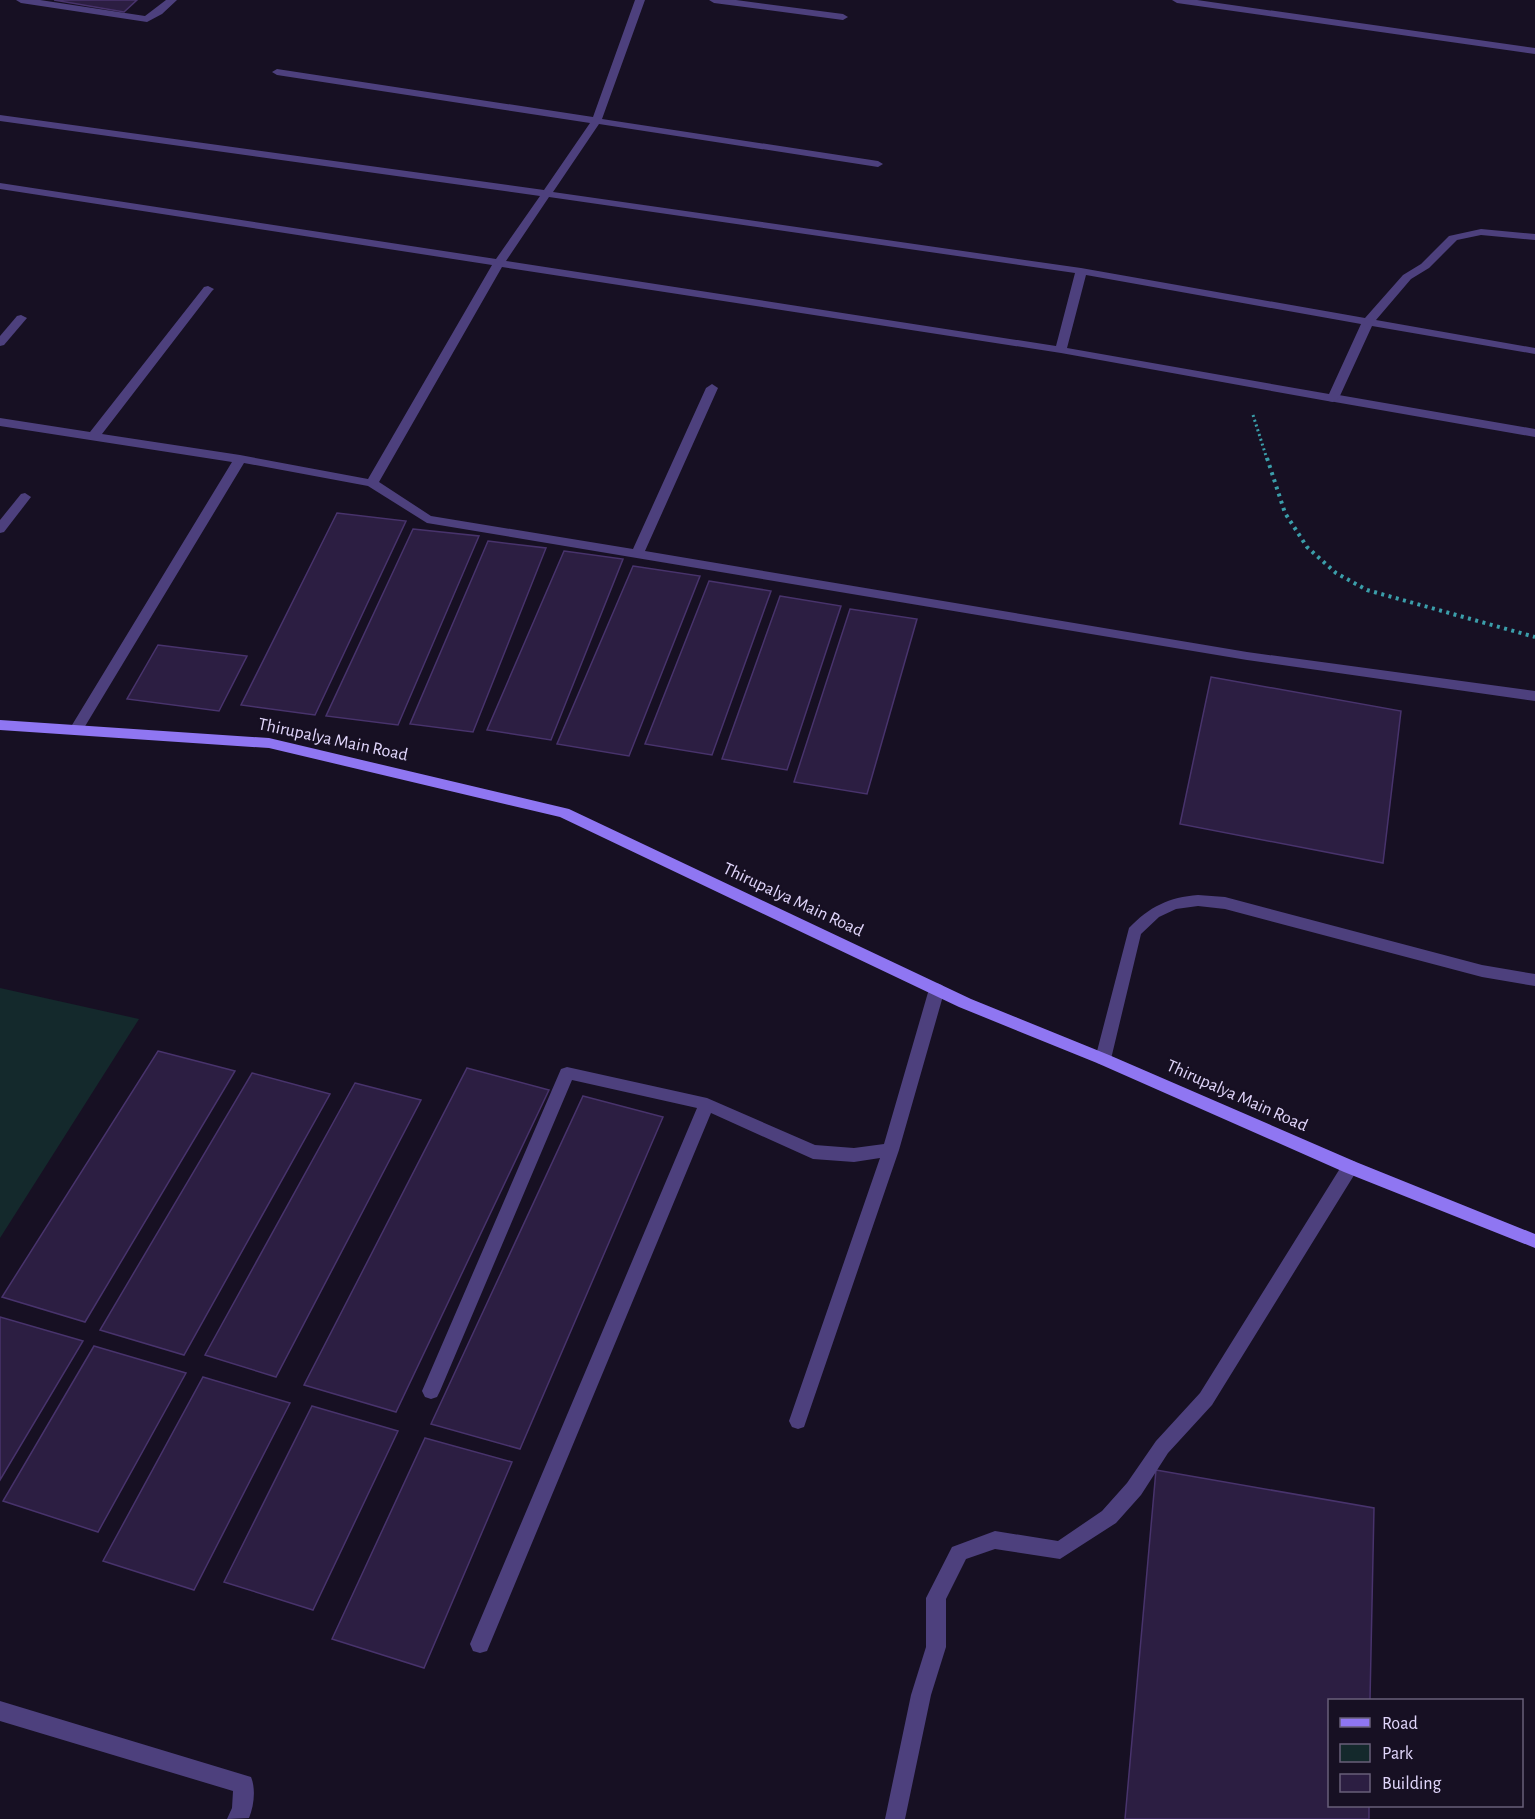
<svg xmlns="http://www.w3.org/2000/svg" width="1535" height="1819" viewBox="0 0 1535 1819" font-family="'Alegreya Sans',sans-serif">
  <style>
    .green { fill: #14292c }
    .building { fill: #2c1e42; stroke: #48336c; stroke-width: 1.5 }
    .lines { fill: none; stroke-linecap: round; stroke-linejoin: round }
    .path-far1 { stroke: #3b9eaa; stroke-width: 3; stroke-dasharray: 2 3; stroke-linecap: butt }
    .path { stroke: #3b9eaa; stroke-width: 4; stroke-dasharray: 3 4.5; stroke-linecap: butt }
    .lane { fill: #4d407d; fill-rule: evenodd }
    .street { fill: #4d407d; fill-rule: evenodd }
    .secondary { fill: #8f76f2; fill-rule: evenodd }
    .labels { text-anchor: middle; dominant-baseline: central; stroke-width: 4.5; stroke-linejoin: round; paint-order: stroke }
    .street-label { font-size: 18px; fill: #e1d6fb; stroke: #171023 }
  </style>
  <rect width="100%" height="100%" fill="#171023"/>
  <path class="green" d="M0,988L139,1019L0,1238Z"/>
  <g class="building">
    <path d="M54,0H137L124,12Z"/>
    <path d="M337,513L406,521L315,715L241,705Z"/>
    <path d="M413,529L479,536L398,725L326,716Z"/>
    <path d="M488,541L546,548L473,732L410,724Z"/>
    <path d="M564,551L623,559L551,740L487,730Z"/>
    <path d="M633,566L700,576L629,756L557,744Z"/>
    <path d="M709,581L771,591L712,755L645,744Z"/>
    <path d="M780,596L841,606L787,770L722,759Z"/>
    <path d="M850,609L917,619L867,794L794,782Z"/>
    <path d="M158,645L247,656L219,711L127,699Z"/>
    <path d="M1211,677L1401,711L1383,863L1180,824Z"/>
    <path d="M158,1051L235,1071L85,1322L2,1297Z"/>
    <path d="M467,1068L549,1090L396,1412L304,1385Z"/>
    <path d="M252,1073L330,1094L184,1355L100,1330Z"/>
    <path d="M355,1083L421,1100L276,1377L205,1355Z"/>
    <path d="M583,1096L663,1117L520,1449L431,1424Z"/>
    <path d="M0,1317L83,1341L0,1480Z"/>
    <path d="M94,1346L186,1373L98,1532L3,1501Z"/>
    <path d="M203,1377L290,1403L194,1590L103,1561Z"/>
    <path d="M312,1406L398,1431L313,1610L224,1582Z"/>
    <path d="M425,1438L512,1462L424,1668L332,1639Z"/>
    <path d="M1156,1470L1374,1508L1370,1700H1330V1806H1369V1819H1125Z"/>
  </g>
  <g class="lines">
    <path class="path-far1" d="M1253,415L1267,459"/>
    <path class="path" d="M1267,458L1285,513L1307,547L1336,573L1367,590L1535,637"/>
    <path class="lane" d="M1333,394L1535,429V437L1329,401V395Z"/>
    <g class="street">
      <path d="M16,0H40L145,16L166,0H177L162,14L147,22L21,3Z"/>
      <path d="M635,0H645L602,119L878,161L883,164L878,167L599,124L553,192L1081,268L1365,318L1403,275L1421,264L1449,236L1481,229L1535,234V240L1481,235L1457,240L1429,268L1411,279L1376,320L1535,348V354L1372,326L1339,398L1333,402L1061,353L502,267L379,482L431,516L633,549L706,388L712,384L718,388L645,551L1247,652L1535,691V701L1247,660L427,523L368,486L244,463L81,733H71L69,730L232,462L0,426V418L90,432L204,287L208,286L214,289L212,291L102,434L240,455L368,479L492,265L0,189V183L496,259L540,196L0,121V115L544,190L590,123L277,75L272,72L277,69L593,117ZM549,197L1075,273L1056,346L506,261ZM1086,275L1361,324L1329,394L1067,348Z"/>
      <path d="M709,0H736L843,14L848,17L843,20L714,3Z"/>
      <path d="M1172,0H1197L1535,48V54L1177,3Z"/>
      <path d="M21,315L27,318L4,345L0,346V336L17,316Z"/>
      <path d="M25,493L31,497L4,532L0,533V520L21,494Z"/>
      <path d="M1198,895L1225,897L1482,965L1535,974V986L1482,977L1225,909L1198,906L1176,909L1159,917L1141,934L1111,1059L1109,1063L1103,1065L1097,1063L1095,1059L1129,928C1149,907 1169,897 1198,895Z"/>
      <path d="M937,983L942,985L945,989L899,1150L804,1427L798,1429L792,1427L789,1421L880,1158L854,1162L813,1159L711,1113L487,1651L480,1653L473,1651L470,1644L697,1108L572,1080L440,1391L437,1397L431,1399L425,1397L422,1391L561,1069L567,1067L707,1098L815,1145L854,1148L884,1144L929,989L932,985Z"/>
      <path d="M1350,1160L1356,1162L1358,1167L1356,1172L1212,1405L1168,1453L1141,1495L1116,1523L1060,1559L995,1549L966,1559L946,1599V1647L931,1695L905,1819H885L911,1695L926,1647V1598L952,1547L995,1531L1058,1541L1102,1511L1127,1483L1156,1441L1200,1393L1344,1162Z"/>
      <path d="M0,1701L251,1777C256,1789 254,1806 249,1818L227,1819L232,1808L233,1791L0,1721Z"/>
    </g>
    <path class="secondary" d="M0,720L269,738L569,809L971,999L1109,1055L1356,1162L1535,1234V1248L1344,1172L1097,1063L959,1007L560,817L269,748L0,730Z"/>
  </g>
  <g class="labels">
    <g class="street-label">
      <text transform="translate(333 740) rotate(12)">Thirupalya Main Road</text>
      <text transform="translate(793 900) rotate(25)">Thirupalya Main Road</text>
      <text transform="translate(1237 1096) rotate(24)">Thirupalya Main Road</text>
    </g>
  </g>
  <rect x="1328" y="1699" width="195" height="108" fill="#171023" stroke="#685f79" stroke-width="1.5"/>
  <rect x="1340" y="1718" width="30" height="9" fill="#8f76f2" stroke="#685f79" stroke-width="1.5"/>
  <text x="1382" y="1729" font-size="18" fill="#e1d6fb">Road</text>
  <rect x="1340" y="1744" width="30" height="18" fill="#14292c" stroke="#685f79" stroke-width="1.5"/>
  <text x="1382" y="1759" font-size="18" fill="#e1d6fb">Park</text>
  <rect x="1340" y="1774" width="30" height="18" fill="#2c1e42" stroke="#685f79" stroke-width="1.5"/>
  <text x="1382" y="1789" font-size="18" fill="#e1d6fb">Building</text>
</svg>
